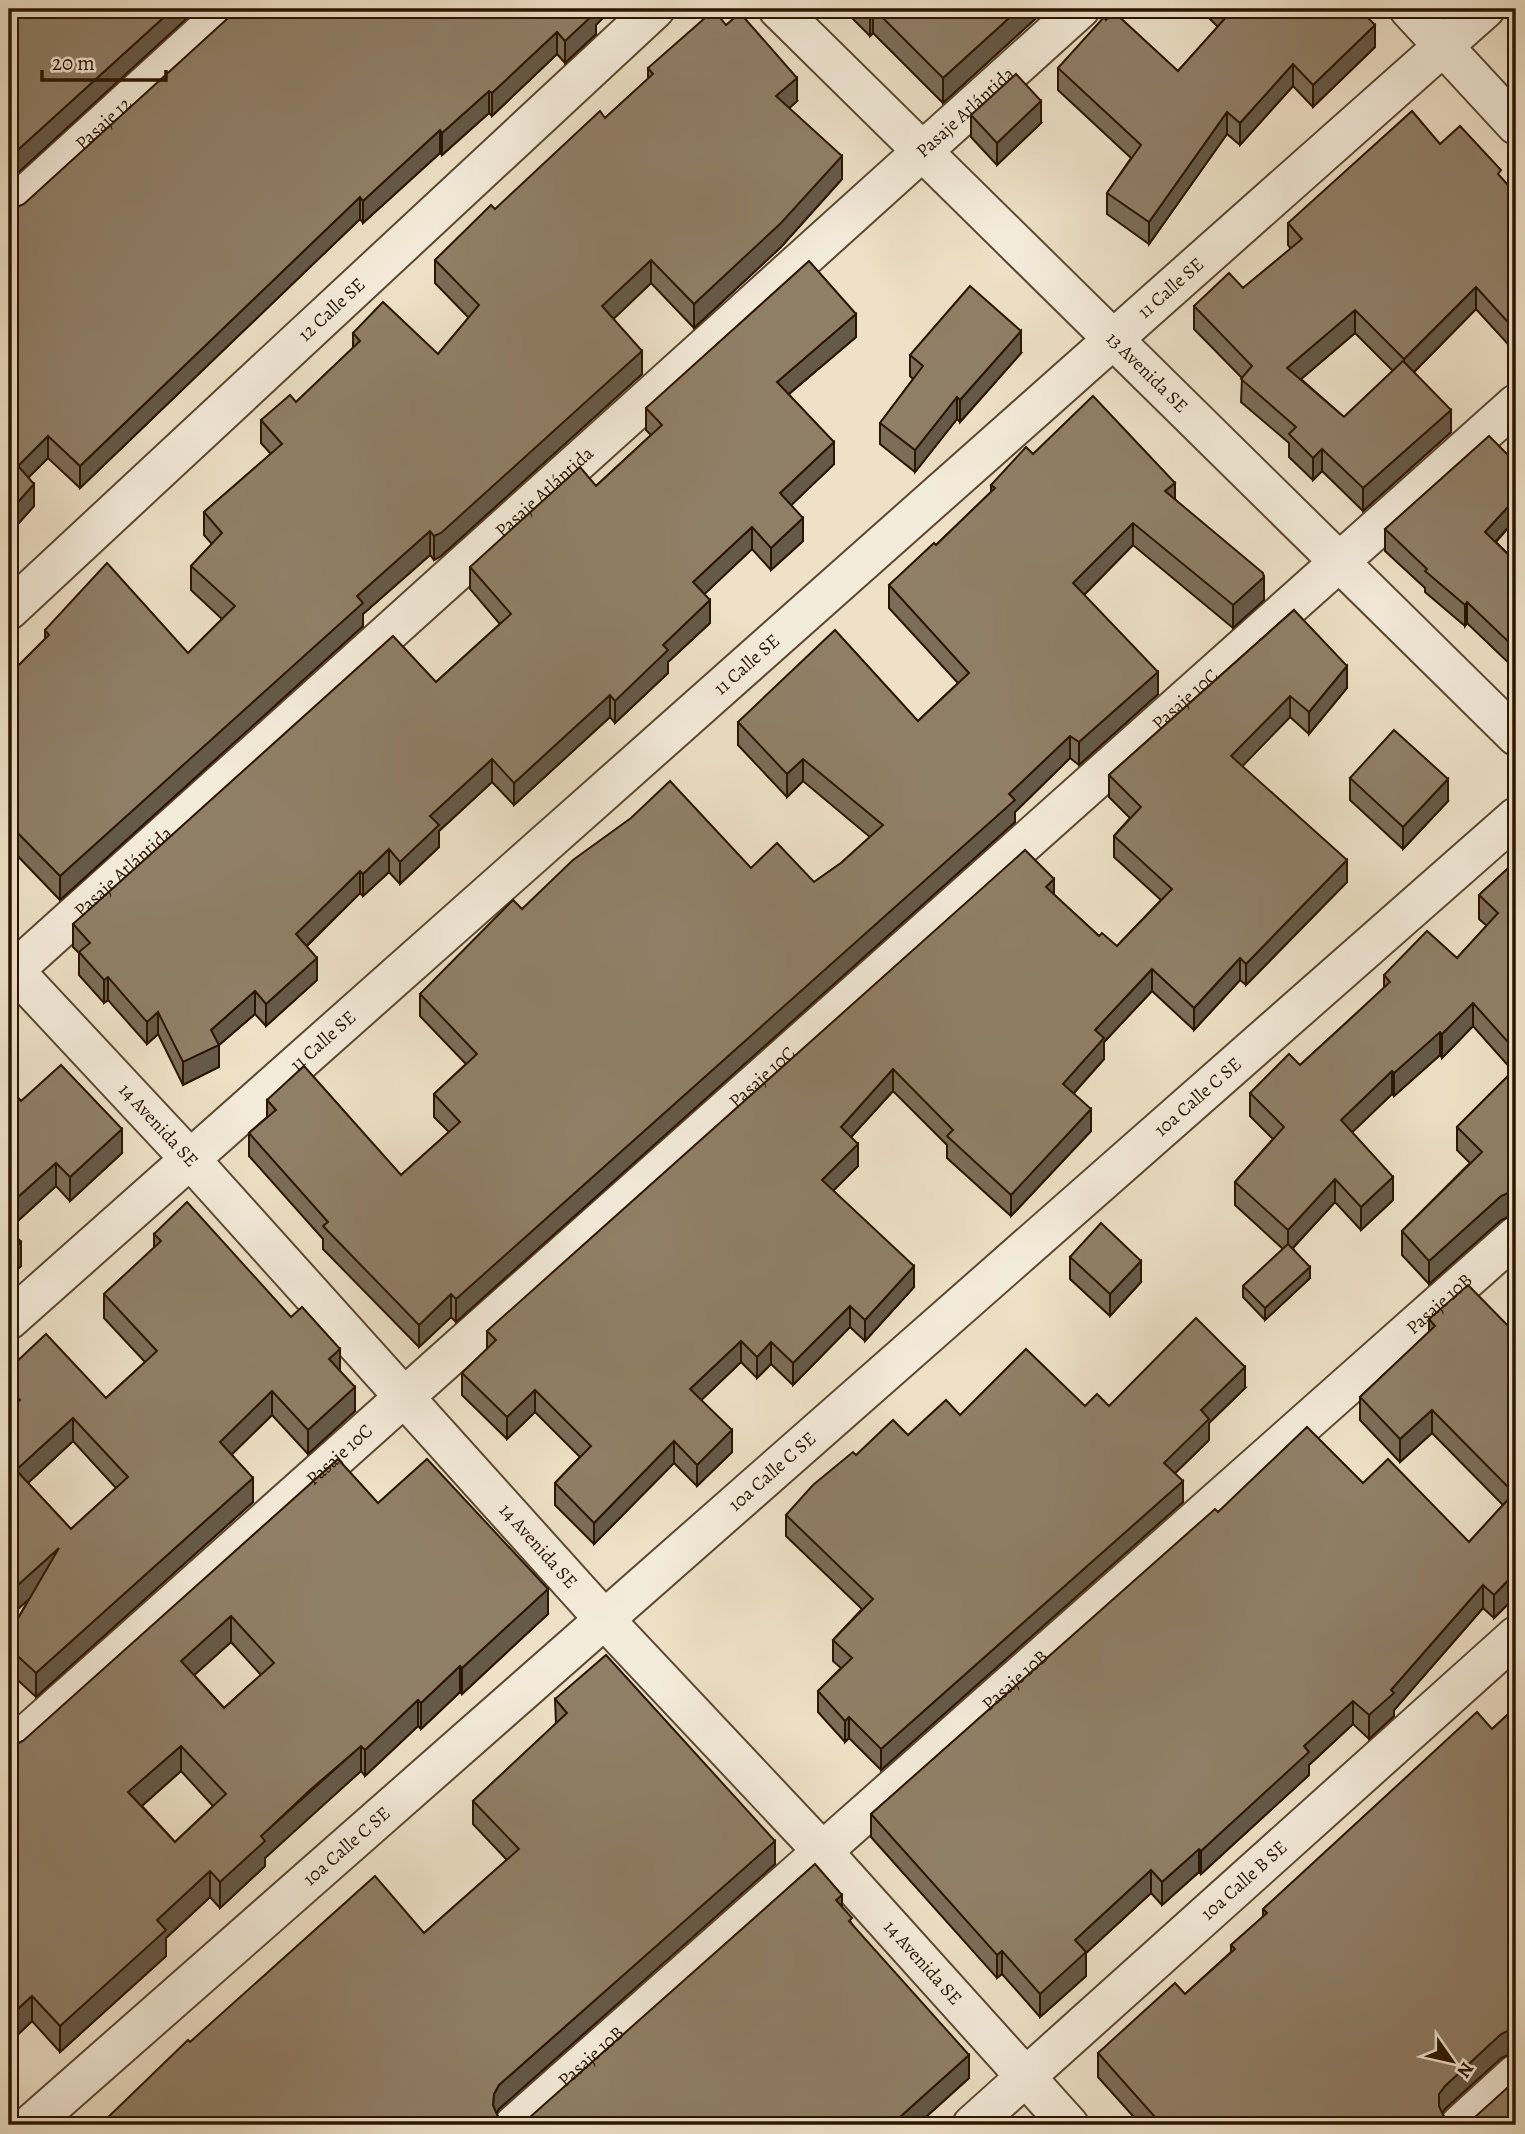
<svg xmlns="http://www.w3.org/2000/svg" width="1525" height="2134" viewBox="0 0 1525 2134" font-family="Alegreya,serif">
  <style>
    .lines { fill: none; stroke-linecap: round; stroke-linejoin: round }
    .minor-casing { stroke: #5c4832; stroke-width: 42 }
    .minor { stroke: #f4ecdb; stroke-width: 38 }
    .wall { fill: #7c6d59; stroke: #2b1500; stroke-width: 2; fill-rule: evenodd }
    .shaded-wall { fill: #655948; stroke: #2b1500; stroke-width: 2 }
    .building { fill: #907f67; stroke: #2b1500; stroke-width: 2; fill-rule: evenodd }
    .labels { text-anchor: middle; dominant-baseline: central; stroke-width: 7; stroke-linejoin: round; paint-order: stroke }
    .street-label { font-size: 19px; fill: #2b1500; stroke: #f4ecdb }
  </style>
  <rect width="100%" height="100%" fill="#eee1c7"/>
  <filter id="stains"><feTurbulence type="fractalNoise" baseFrequency=".00286" numOctaves="4"/><feColorMatrix values="0 0 0 0 .2 0 0 0 0 .09 0 0 0 0 .02 0 0 0 .5 -.17"/></filter>
  <radialGradient id="worn" r=".72"><stop offset=".6" stop-color="#630" stop-opacity="0"/><stop offset="1" stop-color="#630" stop-opacity=".3"/></radialGradient>
  <g class="lines">
    <g class="minor-casing">
      <g id="minor">
        <path id="s1" d="M778,9L1516,736"/>
        <path d="M1409,9L1516,125"/>
        <path id="s2" d="M9,210L229,9"/>
        <path id="s3" d="M9,610L655,9"/>
        <path id="s4" d="M9,965L190,1159L603,1618L824,1853L1069,2125"/>
        <path id="s5" d="M9,975L1080,9"/>
        <path id="s6" d="M9,1320L1485,9"/>
        <path id="s7" d="M9,1750L1516,404"/>
        <path id="s8" d="M30,2125L1516,817"/>
        <path id="s9" d="M514,2125L1516,1236"/>
        <path id="s10" d="M972,2125L1516,1636"/>
        <path d="M1460,2125L1516,2074"/>
      </g>
    </g>
    <use href="#minor" class="minor"/>
  </g>
  <g class="wall">
    <path d="M843,9H1046L943,103L873,33L870,36Z"/>
    <path d="M1200,9H1359L1375,47L1313,107L1293,86L1240,145L1227,134L1149,244L1107,214V193L1131,158L1058,90V68L1106,20L1178,71L1218,27Z"/>
    <path d="M496,11L596,25V34L565,63L557,54L492,116L489,113L442,155L440,153L363,223L360,219L80,488L48,458L28,477L34,506L9,534L13,209Z"/>
    <path d="M648,68L797,101L789,108L842,179L781,247L694,328L651,283L613,319L642,374L441,556L434,560L430,555L363,614V626L60,900L9,847V675L45,639V630L188,653L222,619L191,590V566L212,544L204,535V512L271,454L261,443V420L296,402L353,348V333L438,354L469,318L435,283V260L605,118L648,79Z"/>
    <path d="M971,115L1041,123L997,165L971,137Z"/>
    <path d="M1440,144L1501,178L1516,194V353L1476,309L1414,372L1451,432L1363,511L1322,471L1313,480L1289,457V443L1241,402L1242,378L1194,329V306L1243,288L1291,249L1288,245V223ZM1355,333L1393,371L1344,417L1301,379Z"/>
    <path d="M856,337L789,394L834,464L791,505L803,541L771,570L752,549L704,594L710,623L668,662V673L615,723L610,717L514,805L492,782L439,831V847L400,884L389,872L363,896L360,893L307,946L317,980L266,1026L255,1014L219,1045V1067L183,1085L158,1034L147,1044L108,1000L104,1003L79,975V953L73,947V924L436,682L500,624L470,589V567L596,486L651,435L646,430V408Z"/>
    <path d="M1021,353L960,422L957,419L915,472L880,444V423L913,379L910,376V355Z"/>
    <path d="M1033,454L1175,499L1264,600L1233,628L1133,545L1084,595L1158,694L1079,765L1070,758L1015,812V822L456,1322L451,1317L419,1347L323,1249V1239L249,1156V1133L267,1117V1100L401,1175L449,1132L434,1117V1094L466,1064L420,1016V994L522,909L751,868L814,882L841,863L870,837L803,781L787,797L738,745V722L918,721L958,683L889,608V585L936,545L991,492V485Z"/>
    <path d="M1516,463V519L1496,542L1516,562V670L1467,623L1465,626L1425,592V588L1385,551V529Z"/>
    <path d="M1294,610L1347,688L1309,734L1290,717L1242,766L1347,882L1246,985L1240,980L1194,1030L1152,991L1104,1042V1059L1074,1093L1091,1131L1011,1216L947,1158V1145L893,1091L851,1137L858,1166L833,1190L914,1287L865,1341L850,1327L793,1385L771,1364L757,1378L741,1362L701,1400L732,1452L697,1486L674,1463L594,1544L555,1505V1483L580,1457L535,1412L507,1439L462,1395V1373L487,1349V1331L1054,895L1099,936L1117,946L1161,900L1114,857V836L1130,818L1109,797V775Z"/>
    <path d="M1350,778L1448,801L1403,849L1350,800Z"/>
    <path d="M1516,861V1215H1512L1501,1220L1429,1284L1402,1255V1231L1470,1163L1457,1150V1127L1513,1071L1473,1026L1442,1058L1440,1055L1394,1096L1392,1094L1352,1132L1393,1200L1361,1230L1335,1202L1293,1248L1310,1278L1265,1320L1243,1297V1286L1283,1249L1235,1205V1182L1273,1139L1250,1116V1093L1300,1065L1384,988V975L1457,958L1487,926L1479,919V895Z"/>
    <path d="M9,1088L21,1101L122,1153L70,1201L56,1186L9,1229L21,1266L9,1277Z"/>
    <path d="M154,1234L291,1317L340,1371L355,1411L308,1454L272,1415L232,1454L253,1502L36,1697L9,1672V1634L29,1599L9,1617V1369L106,1398L145,1362L104,1318V1294L154,1248ZM73,1441L116,1488L71,1529L28,1483Z"/>
    <path d="M1070,1257L1141,1282L1110,1316L1070,1279Z"/>
    <path d="M1429,1319L1516,1334V1596L1494,1618L1483,1608L1394,1710V1716L1369,1739L1353,1724L1309,1765V1775L1201,1874L1199,1872L1162,1905L1151,1893L1086,1953V1976L1040,2017L1002,1974L997,1978L871,1837V1814L1218,1512L1363,1483L1469,1542L1503,1505L1432,1433L1400,1462L1360,1420V1397L1429,1332Z"/>
    <path d="M1245,1388L1209,1423V1440L1175,1473L1183,1502L881,1770L849,1738L845,1742L818,1712V1691L841,1668L833,1661V1640L862,1609L786,1536V1515L856,1455L960,1415L1085,1406H1109Z"/>
    <path d="M378,1503L548,1614L462,1694L460,1692L421,1729L418,1726L365,1776L361,1771L310,1816L265,1858V1866L220,1908L210,1897L166,1938V1956L60,2052L32,2021L9,2043V1745L13,1746L23,1741ZM231,1642L261,1675L224,1708L194,1675ZM181,1771L213,1806L175,1842L142,1806Z"/>
    <path d="M555,1699L775,1864L499,2109L496,2113L498,2117L508,2123H518L529,2118L842,1908L852,1924L969,2078L917,2125H100L190,2042L424,1933L507,1860L473,1824V1801L556,1724Z"/>
    <path d="M1516,1707V2053H1512L1501,2058L1445,2109L1442,2113L1444,2117L1453,2122L1516,2125H1141L1098,2077V2053L1185,1994L1231,1952V1945L1263,1917V1909L1492,1729Z"/>
  </g>
  <g class="shaded-wall">
    <path d="M173,9H197L9,181V158Z"/>
    <path d="M591,9H612L596,25V34L565,63V41Z"/>
    <path d="M873,9V33L870,36V11Z"/>
    <path d="M1019,9H1046L943,103V78Z"/>
    <path d="M1375,25V47L1313,107V85Z"/>
    <path d="M557,32V54L492,116V93Z"/>
    <path d="M1293,64V86L1240,145V123Z"/>
    <path d="M797,78V101L776,120V96Z"/>
    <path d="M489,91V113L442,155V133Z"/>
    <path d="M1041,101V123L997,165V143Z"/>
    <path d="M1227,112V134L1149,244V222Z"/>
    <path d="M440,130V153L363,223V201Z"/>
    <path d="M842,156V179L781,247L694,328V304Z"/>
    <path d="M360,197V219L80,488V466Z"/>
    <path d="M651,260V283L602,330V306Z"/>
    <path d="M1476,287V309L1404,382V359Z"/>
    <path d="M1355,310V333L1287,391V368Z"/>
    <path d="M856,314V337L777,404V382Z"/>
    <path d="M1021,331V353L960,422V400Z"/>
    <path d="M642,351V374L441,556L434,560V536Z"/>
    <path d="M957,397V419L915,472V450Z"/>
    <path d="M1451,410V432L1363,511V488Z"/>
    <path d="M48,436V458L18,488V466Z"/>
    <path d="M834,442V464L780,516V493Z"/>
    <path d="M1322,449V471L1313,480V458Z"/>
    <path d="M1175,483V505L1165,491Z"/>
    <path d="M34,484V506L9,534V512Z"/>
    <path d="M1516,498V519L1485,553V532Z"/>
    <path d="M803,518V541L771,570V548Z"/>
    <path d="M1133,523V545L1073,606V583Z"/>
    <path d="M752,527V549L693,605V582Z"/>
    <path d="M430,531V555L363,614V626L60,900V876L357,596Z"/>
    <path d="M1264,577V600L1233,628V605Z"/>
    <path d="M710,600V623L668,662V673L615,723V701L663,645Z"/>
    <path d="M1467,602V623L1465,626V605Z"/>
    <path d="M1347,666V688L1309,734V712Z"/>
    <path d="M1158,672V694L1079,765V742Z"/>
    <path d="M610,695V717L514,805V783Z"/>
    <path d="M1290,696V717L1231,778V756Z"/>
    <path d="M1070,736V758L1015,812V822L456,1322V1299L1009,794Z"/>
    <path d="M492,759V782L439,831V847L400,884V862L430,816Z"/>
    <path d="M803,759V781L787,797V774Z"/>
    <path d="M1448,779V801L1403,849V827Z"/>
    <path d="M389,849V872L363,896V874Z"/>
    <path d="M1347,860V882L1246,985V964Z"/>
    <path d="M360,871V893L296,956V934Z"/>
    <path d="M1054,879V901L1046,887Z"/>
    <path d="M317,958V980L266,1026V1004Z"/>
    <path d="M1240,958V980L1194,1030V1008Z"/>
    <path d="M1152,969V991L1104,1042V1059L1063,1105V1084L1095,1030Z"/>
    <path d="M108,977V1000L104,1003V980Z"/>
    <path d="M255,991V1014L219,1045V1067L183,1085V1062L211,1030Z"/>
    <path d="M1473,1003V1026L1442,1058V1034Z"/>
    <path d="M17,1005V1029L9,1041V1017Z"/>
    <path d="M158,1012V1034L147,1044V1022Z"/>
    <path d="M1440,1032V1055L1394,1096V1073Z"/>
    <path d="M893,1069V1091L841,1148V1127Z"/>
    <path d="M1392,1071V1094L1341,1143V1120Z"/>
    <path d="M1091,1109V1131L1011,1216V1195Z"/>
    <path d="M122,1129V1153L70,1201V1177Z"/>
    <path d="M858,1144V1166L822,1202V1180Z"/>
    <path d="M56,1163V1186L9,1229V1205Z"/>
    <path d="M1393,1177V1200L1361,1230V1207Z"/>
    <path d="M1335,1179V1202L1288,1253V1230Z"/>
    <path d="M1512,1191V1215L1501,1220L1429,1284V1261L1501,1196Z"/>
    <path d="M21,1242V1266L9,1277V1253Z"/>
    <path d="M1141,1261V1282L1110,1316V1294Z"/>
    <path d="M914,1266V1287L865,1341V1320Z"/>
    <path d="M1310,1267V1278L1265,1320V1308Z"/>
    <path d="M451,1294V1317L419,1347V1325Z"/>
    <path d="M850,1306V1327L793,1385V1363Z"/>
    <path d="M741,1341V1362L690,1411V1389Z"/>
    <path d="M771,1342V1364L757,1378V1357Z"/>
    <path d="M340,1349V1373L329,1359Z"/>
    <path d="M1245,1367V1388L1209,1423V1440L1164,1484V1463L1201,1410Z"/>
    <path d="M355,1387V1411L308,1454V1430Z"/>
    <path d="M535,1390V1412L507,1439V1417Z"/>
    <path d="M272,1391V1415L220,1466V1442Z"/>
    <path d="M1432,1410V1433L1400,1462V1439Z"/>
    <path d="M73,1418V1441L16,1494V1470Z"/>
    <path d="M732,1430V1452L697,1486V1465Z"/>
    <path d="M674,1441V1463L594,1544V1523Z"/>
    <path d="M253,1478V1502L36,1697V1673Z"/>
    <path d="M1183,1481V1502L881,1770V1749Z"/>
    <path d="M59,1548V1572L9,1617V1593Z"/>
    <path d="M1516,1572V1596L1494,1618V1595Z"/>
    <path d="M1483,1585V1608L1394,1710V1716L1369,1739V1715Z"/>
    <path d="M548,1589V1614L462,1694V1668Z"/>
    <path d="M231,1616V1642L181,1687V1661Z"/>
    <path d="M460,1666V1692L421,1729V1703Z"/>
    <path d="M418,1700V1726L365,1776V1750Z"/>
    <path d="M1353,1701V1724L1309,1765V1775L1201,1874V1851L1304,1746Z"/>
    <path d="M849,1717V1738L845,1742V1721Z"/>
    <path d="M181,1746V1771L128,1818V1792Z"/>
    <path d="M361,1746V1771L265,1858V1866L220,1908V1882L261,1836Z"/>
    <path d="M775,1841V1864L499,2109L494,2117L493,2105L494,2094L499,2085Z"/>
    <path d="M1199,1849V1872L1162,1905V1882Z"/>
    <path d="M1151,1870V1893L1086,1953V1976L1040,2017V1994L1075,1940Z"/>
    <path d="M210,1871V1897L166,1938V1956L60,2052V2026L157,1920Z"/>
    <path d="M842,1895V1918L836,1900Z"/>
    <path d="M1002,1951V1974L997,1978V1955Z"/>
    <path d="M32,1996V2021L9,2043V2017Z"/>
    <path d="M1512,2029V2053L1501,2058L1445,2109L1439,2118V2094L1445,2086L1501,2034Z"/>
    <path d="M969,2055V2078L917,2125H891Z"/>
  </g>
  <g class="building">
    <path d="M9,9H173L9,158Z"/>
    <path d="M238,9H494L496,11L498,9H593L596,12L565,41L557,32L492,93L489,91L442,133L440,130L363,201L360,197L80,466L48,436L18,466L34,484L9,512V209H13L24,204Z"/>
    <path d="M874,9H1019L943,78Z"/>
    <path d="M1221,9H1359L1375,25L1313,85L1293,64L1240,123L1227,112L1149,222L1107,193L1141,145L1058,68L1104,17L1106,20L1114,12L1178,71L1228,15Z"/>
    <path d="M714,10L726,25L740,13L797,78L776,96L842,156L781,223L694,304L651,260L602,306L642,351L441,533L434,536L430,531L357,596L363,603L60,876L9,824V675L49,635L45,630L107,563L188,653L235,606L191,566L222,533L204,512L282,444L261,420L290,395L296,402L360,341L353,333L383,302L438,354L479,305L435,260L491,205L495,209L600,111L605,118L653,74L648,68Z"/>
    <path d="M1016,74L1041,101L997,143L971,115Z"/>
    <path d="M1412,111L1440,144L1460,126L1501,170L1498,174L1516,194V331L1476,287L1404,359L1355,310L1287,368L1344,417L1403,361L1451,410L1363,488L1322,449L1313,458L1289,434L1296,427L1241,379L1252,366L1194,306L1229,273L1243,288L1302,239L1288,223Z"/>
    <path d="M809,261L856,314L777,382L834,442L780,493L803,518L771,548L752,527L693,582L710,600L663,645L668,650L615,701L610,695L514,783L492,759L430,816L439,825L400,862L389,849L363,874L360,871L296,934L317,958L266,1004L255,991L211,1030L219,1045L183,1062L158,1012L147,1022L108,977L104,980L79,952L90,943L73,924L393,636L436,682L511,614L470,567L580,467L596,486L662,425L646,408Z"/>
    <path d="M970,286L1021,331L960,400L957,397L915,450L880,423L923,366L910,355Z"/>
    <path d="M1093,396L1175,483L1165,491L1263,573L1264,577L1233,605L1133,523L1073,583L1158,672L1079,742L1070,736L1009,794L1015,800L456,1299L451,1294L419,1325L323,1226L328,1222L249,1133L276,1110L267,1100L304,1066L401,1175L460,1122L434,1094L477,1054L420,994L513,900L522,909L573,860L631,818L670,781L751,868L777,843L814,882L841,863L883,825L803,759L787,774L738,722L835,630L918,721L969,673L889,585L934,543L936,545L995,488L991,485L1026,447L1033,454Z"/>
    <path d="M1489,436L1516,463V498L1485,532L1516,562V649L1467,602L1465,605L1425,571L1427,569L1385,529Z"/>
    <path d="M1294,610L1347,666L1309,712L1290,696L1231,756L1347,860L1246,964L1240,958L1194,1008L1152,969L1095,1030L1104,1038L1063,1084L1091,1109L1011,1195L947,1136L953,1130L893,1069L841,1127L858,1144L822,1180L914,1266L865,1320L850,1306L793,1363L771,1342L757,1357L741,1341L690,1389L732,1430L697,1465L674,1441L594,1523L555,1483L591,1446L535,1390L507,1417L462,1373L496,1340L487,1331L1025,850L1054,879L1046,887L1099,936L1102,933L1117,946L1172,889L1114,836L1141,807L1109,775Z"/>
    <path d="M1394,730L1448,779L1403,827L1350,778Z"/>
    <path d="M1516,861V1051L1473,1003L1442,1034L1440,1032L1394,1073L1392,1071L1341,1120L1393,1177L1361,1207L1335,1179L1288,1230L1235,1182L1284,1127L1250,1093L1289,1054L1300,1065L1348,1021L1390,982L1384,975L1427,931L1457,958L1498,913L1479,895Z"/>
    <path d="M9,1000L17,1005L9,1017Z"/>
    <path d="M61,1065L122,1129L70,1177L56,1163L9,1205V1088L21,1101Z"/>
    <path d="M1516,1068V1192L1512,1191L1501,1196L1429,1261L1402,1231L1482,1152L1457,1127Z"/>
    <path d="M187,1202L291,1317L302,1307L340,1349L329,1359L355,1387L308,1430L272,1391L220,1442L253,1478L36,1673L9,1648V1634L59,1548L9,1593V1411L20,1400L9,1389V1369L46,1334L106,1398L157,1351L104,1294L161,1241L154,1234ZM73,1418L128,1477L71,1529L16,1470Z"/>
    <path d="M1101,1223L1141,1261L1110,1294L1070,1257Z"/>
    <path d="M9,1228L21,1242L9,1253Z"/>
    <path d="M1288,1244L1310,1267L1265,1308L1243,1286Z"/>
    <path d="M1468,1285L1516,1334V1572L1494,1595L1483,1585L1391,1690L1394,1693L1369,1715L1353,1701L1304,1746L1309,1752L1201,1851L1199,1849L1162,1882L1151,1870L1075,1940L1086,1952L1040,1994L1002,1951L997,1955L871,1814L1215,1509L1218,1512L1307,1427L1363,1483L1388,1459L1469,1542L1514,1493L1432,1410L1400,1439L1360,1397L1435,1326L1429,1319Z"/>
    <path d="M1196,1318L1245,1367L1201,1410L1209,1419L1164,1463L1183,1481L881,1749L849,1717L845,1721L818,1691L852,1658L833,1640L873,1599L786,1515L813,1485L853,1452L856,1455L893,1420L908,1435L946,1400L960,1415L1026,1349L1085,1406L1097,1394L1109,1406Z"/>
    <path d="M338,1459L378,1503L427,1459L548,1589L462,1668L460,1666L421,1703L418,1700L365,1750L361,1746L310,1790L261,1836L265,1841L220,1882L210,1871L157,1920L166,1930L60,2026L32,1996L9,2017V1745L13,1746L23,1741ZM231,1616L274,1663L224,1708L181,1661ZM181,1746L226,1794L175,1842L128,1792Z"/>
    <path d="M606,1655L775,1841L499,2085L494,2094L493,2105L498,2117L508,2123H518L529,2118L815,1864L842,1895L836,1900L852,1918L849,1921L969,2055L891,2125H882L881,2124L880,2125H100L188,2040L190,2042L375,1876L424,1933L519,1849L473,1801L567,1713L555,1699Z"/>
    <path d="M1516,1707V2029H1512L1501,2034L1445,2086L1439,2094V2106L1444,2117L1453,2122L1464,2123L1474,2118L1516,2080V2125H1169L1166,2122L1162,2125L1098,2053L1175,1983L1185,1994L1235,1949L1231,1945L1267,1913L1263,1909L1477,1712L1492,1729Z"/>
    <path d="M89,2119L95,2125H82Z"/>
    <path d="M1034,2119L1040,2125H1027Z"/>
  </g>
  <g class="labels">
    <g class="street-label">
      <text stroke="none"><textPath href="#s5" startOffset="1288">Pasaje Atlántida</textPath></text>
      <text stroke="none"><textPath href="#s2" startOffset="128">Pasaje 12</textPath></text>
      <text stroke="none"><textPath href="#s6" startOffset="1554">11 Calle SE</textPath></text>
      <text stroke="none"><textPath href="#s3" startOffset="441">12 Calle SE</textPath></text>
      <text stroke="none"><textPath href="#s1" startOffset="518">13 Avenida SE</textPath></text>
      <text stroke="none"><textPath href="#s5" startOffset="721">Pasaje Atlántida</textPath></text>
      <text stroke="none"><textPath href="#s6" startOffset="987">11 Calle SE</textPath></text>
      <text stroke="none"><textPath href="#s7" startOffset="1577">Pasaje 10C</textPath></text>
      <text stroke="none"><textPath href="#s5" startOffset="154">Pasaje Atlántida</textPath></text>
      <text stroke="none"><textPath href="#s6" startOffset="420">11 Calle SE</textPath></text>
      <text stroke="none"><textPath href="#s7" startOffset="1010">Pasaje 10C</textPath></text>
      <text stroke="none"><textPath href="#s8" startOffset="1556">10a Calle C SE</textPath></text>
      <text stroke="none"><textPath href="#s4" startOffset="219">14 Avenida SE</textPath></text>
      <text stroke="none"><textPath href="#s9" startOffset="1237">Pasaje 10B</textPath></text>
      <text stroke="none"><textPath href="#s7" startOffset="443">Pasaje 10C</textPath></text>
      <text stroke="none"><textPath href="#s8" startOffset="989">10a Calle C SE</textPath></text>
      <text stroke="none"><textPath href="#s4" startOffset="786">14 Avenida SE</textPath></text>
      <text stroke="none"><textPath href="#s9" startOffset="670">Pasaje 10B</textPath></text>
      <text stroke="none"><textPath href="#s8" startOffset="422">10a Calle C SE</textPath></text>
      <text stroke="none"><textPath href="#s10" startOffset="366">10a Calle B SE</textPath></text>
      <text stroke="none"><textPath href="#s4" startOffset="1353">14 Avenida SE</textPath></text>
      <text stroke="none"><textPath href="#s9" startOffset="103">Pasaje 10B</textPath></text>
    </g>
  </g>
  <rect width="1525" height="2134" fill="none" stroke="#eee1c7" stroke-width="35"/>
  <rect x="10" y="10" width="1504" height="2113" fill="none" stroke="#2b1500" stroke-width="3.5"/>
  <rect x="18" y="18" width="1490" height="2099" fill="none" stroke="#2b1500" stroke-width="2"/>
  <g transform="translate(1452 2061) rotate(124)" stroke="#f4ecdb" stroke-width="5" paint-order="stroke">
  <path d="M0-5L12 26L0 18L-12 26Z" fill="#2b1500"/>
  <text y="-10" font-size="19" font-weight="bold" text-anchor="middle" fill="#2b1500">N</text>
  </g>
  <path d="M42 70v10h124v-10" fill="none" stroke="#2b1500" stroke-width="3.5"/>
  <text x="52" y="70" font-size="21" fill="#2b1500" stroke="#f4ecdb" stroke-width="5" paint-order="stroke">20 m</text>
  <rect width="100%" height="100%" filter="url(#stains)"/>
  <rect width="100%" height="100%" fill="url(#worn)"/>
</svg>
